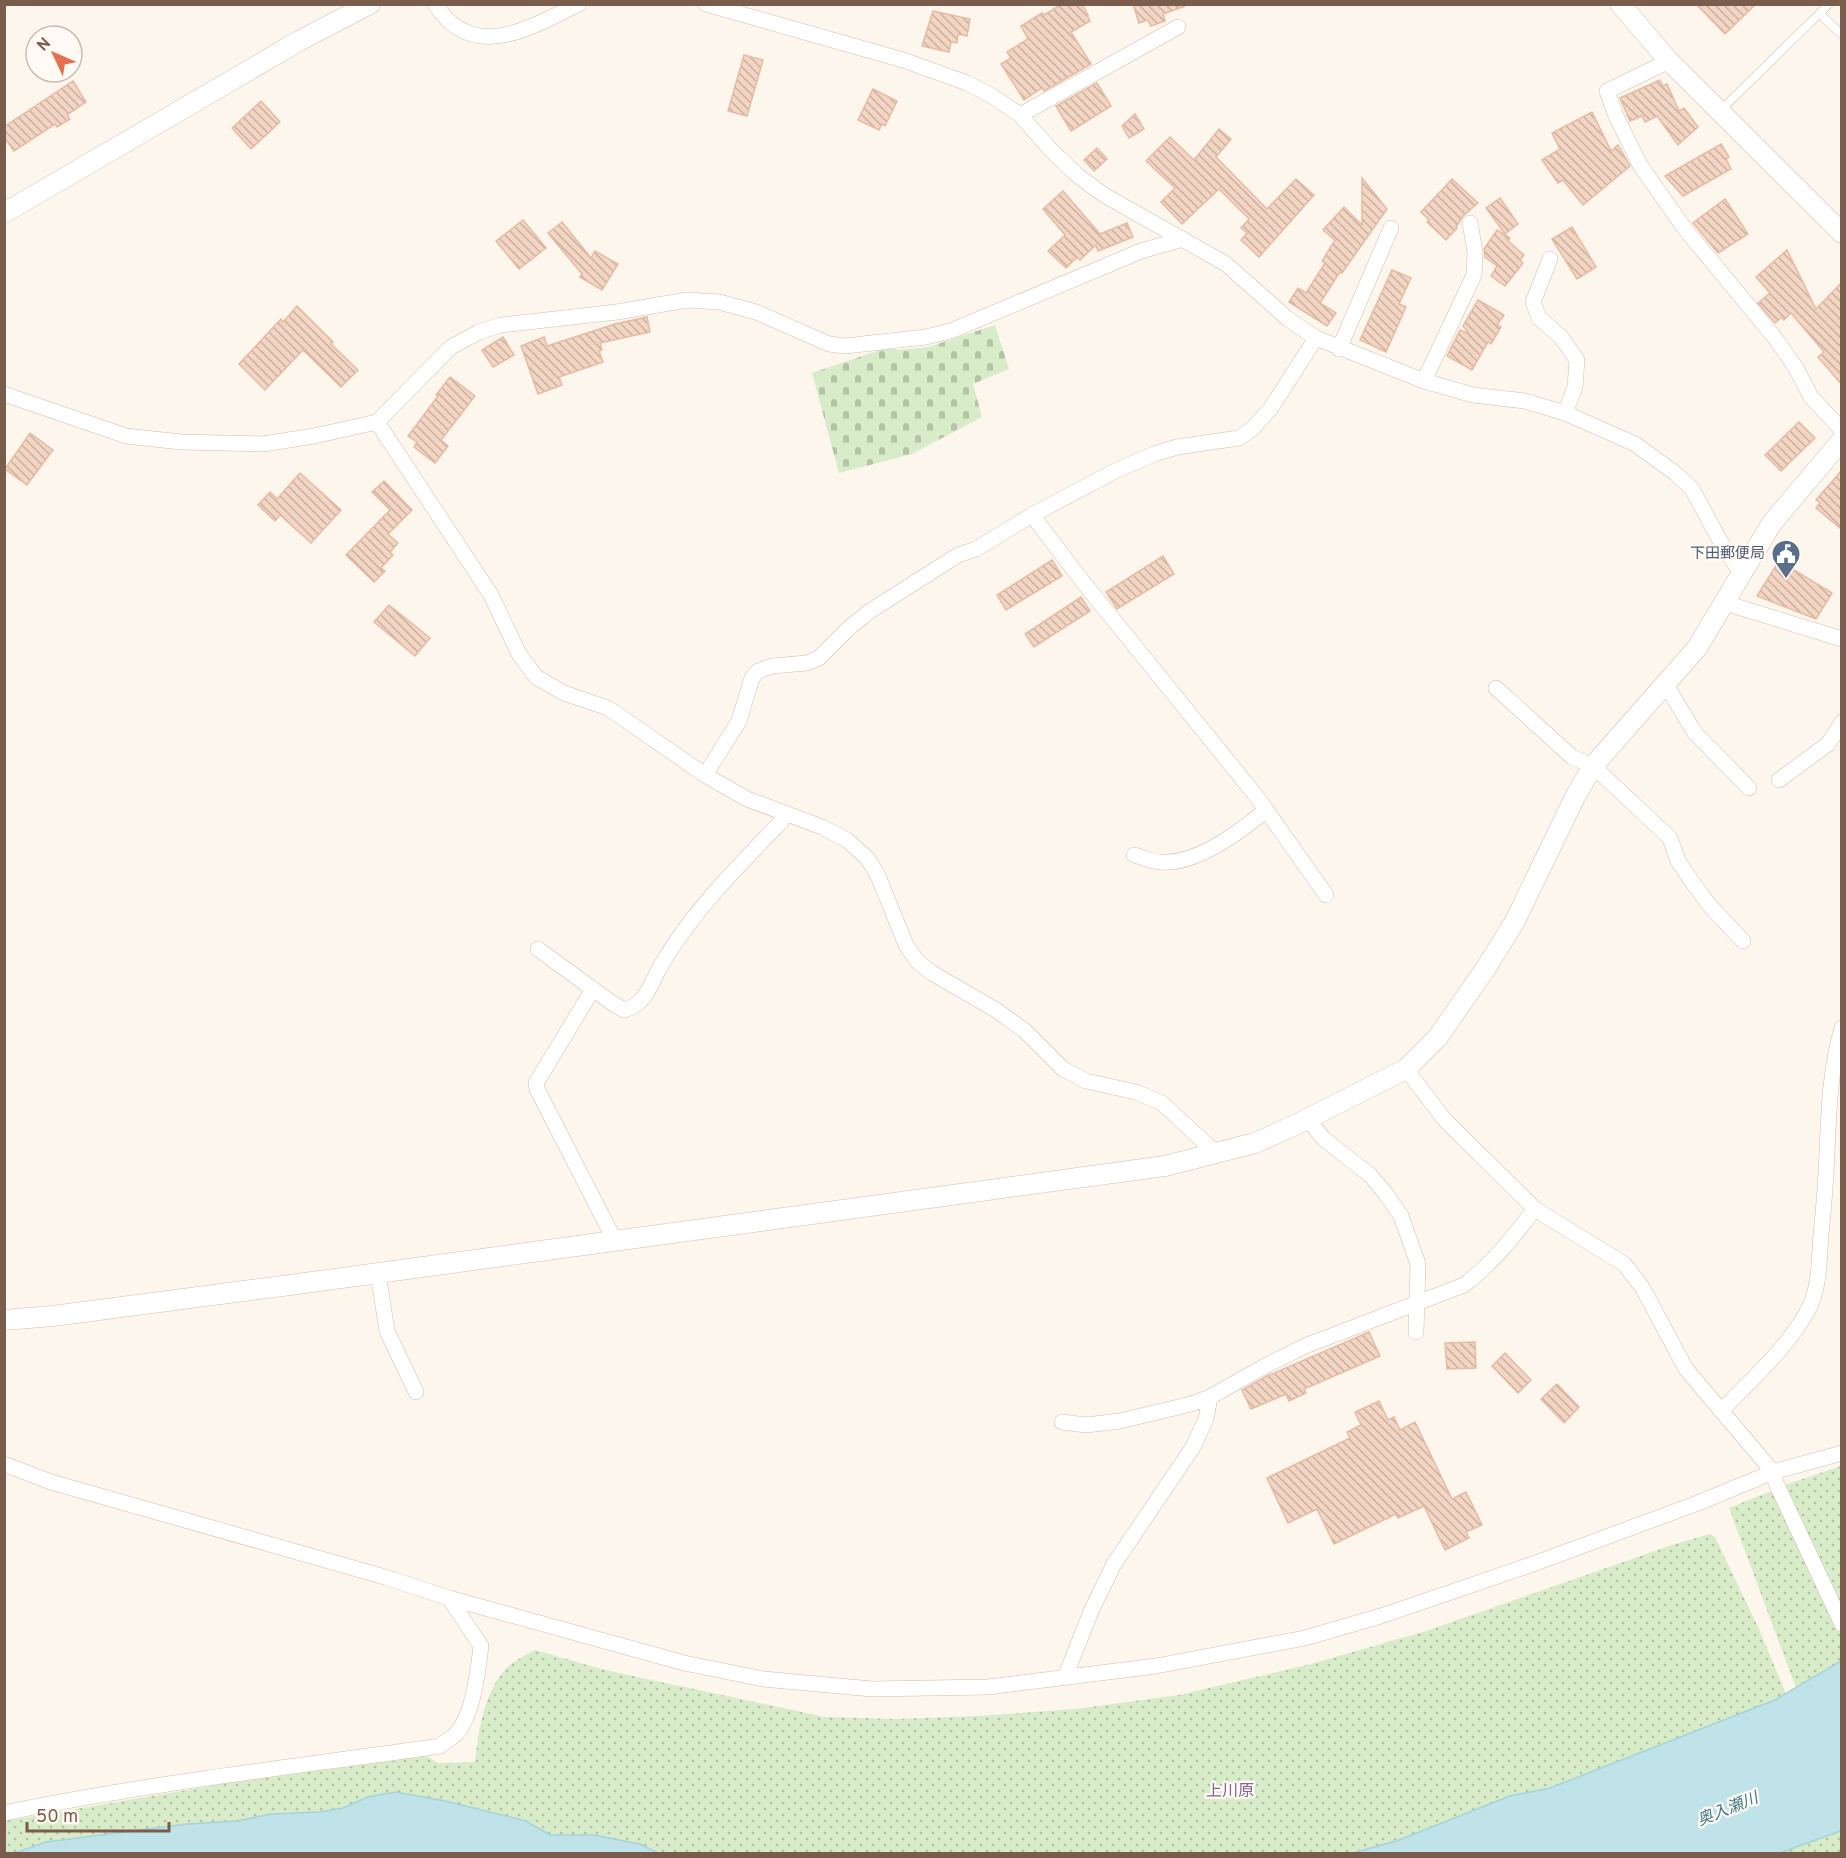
<svg xmlns="http://www.w3.org/2000/svg" width="1846" height="1858" viewBox="0 0 1846 1858" font-family="Overpass,'Noto Sans JP',sans-serif">
  <style>
    .grass { fill: url(#grass-dots) }
    .cemetery { fill: url(#cemetery-stones) }
    .water { fill: #bfe3e8; stroke: #a5d3da; stroke-width: 1.5 }
    .building { fill: url(#building-back-hatch); stroke: #e6bba3; stroke-width: 1.5 }
    .lines { fill: none; stroke-linecap: round; stroke-linejoin: round }
    .service-casing { stroke: #d1beb0; stroke-width: 9 }
    .minor-casing { stroke: #d1beb0; stroke-width: 16 }
    .tertiary-casing { stroke: #d1beb0; stroke-width: 21 }
    .service { stroke: #fff; stroke-width: 8 }
    .minor { stroke: #fff; stroke-width: 15 }
    .tertiary { stroke: #fff; stroke-width: 20 }
    .labels { text-anchor: middle; dominant-baseline: central; stroke-width: 4.5; stroke-linejoin: round; paint-order: stroke }
    .service-label { font-size: 15px; fill: #4e5e75; stroke: #fffaf3; text-anchor: end }
    .neighbourhood-label { font-size: 16px; fill: #846695; stroke: #fffaf3 }
    .water-label { font-size: 16px; font-style: italic; fill: #437c86; stroke: #fffaf3 }
  </style>
  <defs>
    <pattern id="grass-dots" width="8" height="8" patternUnits="userSpaceOnUse" patternTransform="scale(1.5)"><rect width="8" height="8" fill="#d8ecc9"/><path d="M2 2h.1M6 6h.1" fill="none" stroke="#b4c2a5" stroke-width="1.8" stroke-linecap="round"/></pattern>
    <pattern id="cemetery-stones" width="16" height="16" patternUnits="userSpaceOnUse" patternTransform="scale(1.5)"><rect width="16" height="16" fill="#d8ecc9"/><path d="M2 7V4a2 2 0 0 1 4 0v3zM10 15v-3a2 2 0 0 1 4 0v3z" fill="#b4c2a5"/></pattern>
    <pattern id="building-back-hatch" width="6" height="6" patternUnits="userSpaceOnUse" patternTransform="scale(1.5)"><rect width="6" height="6" fill="#f3d5c3"/><path d="M-1 5l2 2M0 0l6 6M5-1l2 2" fill="none" stroke="#cab0a1"/></pattern>
  </defs>
  <rect width="100%" height="100%" fill="#fdf6ec"/>
  <g class="grass">
    <path d="M1841,1466V1661L1796,1688L1729,1508L1791,1483Z"/>
    <path d="M1710,1534L1715,1537L1759,1629L1786,1694L1775,1700L1550,1788L1510,1796L1399,1840L1353,1853H658L640,1844L593,1835H550L526,1821L445,1801L396,1792L368,1797L343,1808L320,1812L271,1814L238,1821L187,1824L46,1842L15,1853L5,1854V1821L222,1784L426,1756L438,1763L475,1762C479,1729 484,1688 510,1665C517,1659 527,1655 535,1650L605,1670L825,1717L897,1719L978,1716L1076,1709L1179,1695L1311,1664L1426,1631L1672,1545Z"/>
    <path d="M1841,1830V1853L1777,1854L1838,1832Z"/>
  </g>
  <path class="cemetery" d="M995,325L1009,369L973,384L982,417L912,454L839,473L812,373L886,348L900,350L928,347Z"/>
  <g class="water">
    <path d="M1841,1661L1842,1830L1838,1832L1777,1854L1353,1853L1399,1840L1510,1796L1550,1788L1775,1700Z"/>
    <path d="M396,1792L445,1801L526,1821L550,1835H593L640,1844L658,1853H15L46,1842L187,1824L238,1821L271,1814L320,1812L343,1808L368,1797Z"/>
  </g>
  <g class="building">
    <path d="M1062,4H1082L1088,15H1087L1090,21L1071,32L1091,64L1044,91L1042,88L1024,100L1001,64L1011,58L1007,52L1028,39L1021,26L1042,13L1044,15Z"/>
    <path d="M1133,4H1184L1185,6L1163,14L1165,21L1151,26L1148,20L1139,23Z"/>
    <path d="M1696,4H1756L1725,34Z"/>
    <path d="M933,11L970,19L967,36L958,34L957,43L951,42L949,52L922,46Z"/>
    <path d="M744,55L763,60L747,116L728,111Z"/>
    <path d="M1660,80L1663,86L1667,84L1679,111L1684,108L1698,127L1678,145L1657,116L1645,122L1642,116L1630,121L1620,98Z"/>
    <path d="M73,81L86,102L67,115L70,119L57,127L55,124L14,151L4,137V127Z"/>
    <path d="M1097,83L1111,106L1071,131L1056,106Z"/>
    <path d="M873,89L897,101L885,126L882,124L879,130L858,120Z"/>
    <path d="M261,101L280,122L251,149L232,128Z"/>
    <path d="M1592,112L1611,151L1618,145L1630,166L1583,205L1563,180L1558,183L1542,160L1560,149L1552,133Z"/>
    <path d="M1135,114L1144,129L1129,138L1122,126Z"/>
    <path d="M1219,129L1231,139L1216,157L1267,209L1296,179L1314,195L1259,257L1241,240L1247,233L1241,228L1249,219L1219,189L1182,224L1161,202L1175,188L1146,161L1170,137L1194,160Z"/>
    <path d="M1721,144L1729,157L1726,159L1731,169L1683,196L1665,176Z"/>
    <path d="M1097,148L1107,159L1094,171L1084,160Z"/>
    <path d="M1362,178L1387,209L1342,273L1340,272L1320,303L1336,313L1327,326L1289,302L1298,288L1306,293L1325,263L1322,261L1335,240L1323,230L1344,207L1362,225Z"/>
    <path d="M1452,179L1478,203L1463,216L1456,227L1457,228L1446,240L1427,222L1429,220L1421,212Z"/>
    <path d="M1063,191L1100,234L1127,223L1133,237L1098,251L1096,245L1080,260L1077,257L1066,268L1048,251L1065,235L1043,209Z"/>
    <path d="M1500,198L1518,224L1505,234L1486,208Z"/>
    <path d="M1725,199L1748,234L1718,253L1693,223Z"/>
    <path d="M523,220L546,248L519,269L496,241Z"/>
    <path d="M562,222L591,258L595,251L618,264L602,290L580,277L582,274L548,233Z"/>
    <path d="M1572,227L1596,267L1577,279L1552,239Z"/>
    <path d="M1497,230L1510,238L1508,241L1524,255L1520,260L1523,263L1505,286L1491,276L1497,266L1485,257L1484,249Z"/>
    <path d="M1787,250L1816,309L1842,282V385L1818,357L1824,352L1791,313L1784,320L1782,317L1775,323L1758,303L1770,293L1756,277Z"/>
    <path d="M1392,270L1411,278L1399,304L1406,307L1386,352L1360,340Z"/>
    <path d="M1478,300L1504,315L1497,325L1501,327L1491,344L1488,342L1472,370L1447,356L1460,330L1469,334L1463,326Z"/>
    <path d="M297,306L333,342L331,344L358,370L341,387L303,350L265,390L239,364L281,319L283,322Z"/>
    <path d="M647,317L650,332L600,343L602,350L599,351L603,362L559,377L562,385L538,394L521,346L544,337L547,346L615,324Z"/>
    <path d="M503,337L514,355L493,367L482,350Z"/>
    <path d="M450,377L475,396L441,440L448,446L435,463L414,447L417,442L408,436L438,396L436,395Z"/>
    <path d="M1799,422L1815,438L1781,471L1765,455Z"/>
    <path d="M30,433L53,450L27,485L5,469Z"/>
    <path d="M1842,470V530L1816,508L1820,503L1816,500Z"/>
    <path d="M300,473L341,510L311,543L280,515L275,521L258,505L270,492L277,499Z"/>
    <path d="M384,481L412,510L388,534L398,543L390,552L393,555L381,568L385,571L374,582L346,555L390,510L372,492Z"/>
    <path d="M1163,556L1174,574L1117,609L1106,592Z"/>
    <path d="M1052,560L1062,576L1006,610L997,595Z"/>
    <path d="M1779,561L1832,593L1816,619L1757,596Z"/>
    <path d="M1081,597L1090,611L1034,647L1025,634Z"/>
    <path d="M389,605L430,638L415,656L374,622Z"/>
    <path d="M1369,1332L1380,1356L1304,1389L1306,1393L1289,1401L1286,1394L1251,1409L1242,1390L1267,1376Z"/>
    <path d="M1475,1342L1476,1368L1447,1369L1445,1343Z"/>
    <path d="M1505,1353L1531,1380L1518,1393L1492,1366Z"/>
    <path d="M1557,1384L1579,1407L1564,1423L1541,1399Z"/>
    <path d="M1379,1401L1388,1420L1394,1417L1400,1430L1415,1422L1452,1499L1466,1492L1482,1525L1466,1532L1469,1538L1445,1550L1424,1506L1398,1518L1396,1514L1334,1544L1317,1509L1288,1523L1267,1478L1350,1438L1347,1432L1361,1425L1355,1412Z"/>
  </g>
  <g class="lines">
    <g class="service-casing">
      <g id="service">
        <path d="M1820,14L1842,35"/>
        <path d="M1721,110L1829,4"/>
      </g>
    </g>
    <g class="minor-casing">
      <g id="minor">
        <path d="M435,4C473,64 531,27 579,4"/>
        <path d="M706,4L903,60L967,83L992,96L1020,115L1051,150L1077,175L1104,195L1226,264L1288,319L1316,338L1424,381L1473,395L1525,401L1565,413L1635,444L1675,473L1692,489L1724,548L1742,574"/>
        <path d="M1669,61L1607,91L1616,116L1640,165L1685,229L1775,338L1796,368L1811,397L1842,430"/>
        <path d="M1020,115L1178,27"/>
        <path d="M1550,259L1533,302L1539,318L1561,337L1577,360L1575,387L1565,413"/>
        <path d="M1339,349L1391,228"/>
        <path d="M1424,381L1474,275L1475,252L1470,223"/>
        <path d="M4,394L126,436L181,442L263,444L314,436L377,422L451,347L479,332L501,325L617,312L687,300L719,302L756,312L829,344L845,346L926,337L953,330L1141,251L1183,239"/>
        <path d="M377,422L491,595L519,654L536,677L564,693L608,708L705,775L747,799L822,827L847,840L868,859L878,876L906,945L918,962L932,973L996,1010L1025,1031L1063,1069L1086,1081L1136,1092L1162,1103L1217,1154"/>
        <path d="M1032,515L1083,582L1257,797L1326,895"/>
        <path d="M1725,603L1842,639"/>
        <path d="M1666,685L1695,733L1749,788"/>
        <path d="M1496,688L1572,757L1593,766L1670,838L1678,861L1693,883L1710,906L1743,941"/>
        <path d="M705,775L739,721L752,678L758,671L772,666L807,663L819,658L849,628L870,611L958,555L976,549L1032,515L1115,471L1154,454L1177,447L1239,438L1252,429L1271,408L1316,338"/>
        <path d="M1779,780L1828,744L1842,722"/>
        <path d="M1134,855C1142,857 1152,862 1161,862C1196,865 1241,831 1266,810"/>
        <path d="M538,949L612,1003L624,1010C648,1004 651,981 663,962C694,910 738,866 780,823L786,814"/>
        <path d="M593,989L536,1083L537,1089L615,1241"/>
        <path d="M1406,1069L1444,1119L1535,1209L1624,1264L1642,1287L1686,1369L1773,1472L1776,1483L1842,1624"/>
        <path d="M1307,1119L1324,1139L1370,1175L1386,1194L1401,1216L1418,1264L1416,1332"/>
        <path d="M378,1273L387,1331L416,1392"/>
        <path d="M1721,1411C1751,1380 1791,1345 1810,1306C1820,1284 1819,1258 1821,1234C1824,1206 1826,1179 1827,1151C1829,1109 1830,1069 1842,1028"/>
        <path d="M1062,1422L1086,1425L1120,1421L1191,1404L1210,1397L1265,1366L1305,1346L1464,1285C1492,1264 1513,1237 1535,1209"/>
        <path d="M4,1464L51,1482L385,1577L449,1598L684,1663L763,1679L872,1689L988,1687L1156,1666L1305,1638L1381,1616L1533,1564L1698,1503L1773,1472L1842,1453"/>
        <path d="M1065,1677L1092,1609L1114,1564L1193,1447L1206,1419L1210,1397"/>
        <path d="M4,1813C148,1783 294,1767 440,1746C444,1742 450,1739 455,1735C473,1717 478,1671 481,1646L449,1598"/>
      </g>
    </g>
    <g class="tertiary-casing">
      <g id="tertiary">
        <path d="M1620,4L1669,61L1842,233"/>
        <path d="M4,213L299,41L370,4"/>
        <path d="M4,1320L53,1316L290,1285L1165,1166L1255,1143L1293,1126L1406,1069L1438,1037L1486,968L1515,921L1576,795L1593,766L1697,648L1772,523L1842,440"/>
      </g>
    </g>
    <use href="#service" class="service"/>
    <use href="#minor" class="minor"/>
    <use href="#tertiary" class="tertiary"/>
  </g>
  <defs>
    <g id="civic-pin" transform="scale(1.5)"><path d="M0 17L-7.5 6A9.5 9.5 0 1 1 7.5 6Z" fill="#5c6f8a" stroke="#fffaf3"/><path d="M-.6-6.5H3V-4.5H.6V-3L4-1V1h2V6H-6V1h2V-1L-.6-3ZM-1.2 2.5V6h2.4V2.5Z" fill="#fff"/></g>
  </defs>
  <g fill-rule="evenodd">
    <use href="#civic-pin" x="1786" y="554"/>
  </g>
  <g class="labels">
    <g class="service-label">
      <text x="1765" y="554">下田郵便局</text>
    </g>
    <g class="neighbourhood-label">
      <text x="1230" y="1792">上川原</text>
    </g>
    <g class="water-label">
      <text transform="translate(1728 1810) rotate(-22)">奥入瀬川</text>
    </g>
  </g>
  <rect width="1846" height="1858" fill="none" stroke="#7a5c4d" stroke-width="12"/>
  <g transform="translate(54 54) rotate(314)"><circle r="28" fill="#fffaf3" stroke="#cabbb1" stroke-width="1.5"/>
  <path d="M0-4.5L10 22L0 15L-10 22Z" fill="#e76f51"/>
  <text y="-9" font-size="16" font-weight="bold" text-anchor="middle" fill="#7a5c4d">N</text>
  </g>
  <path d="M27 1822v9h142v-9" fill="none" stroke="#7a5c4d" stroke-width="3"/>
  <text x="36" y="1822" font-size="18" fill="#7a5c4d" stroke="#fffaf3" stroke-width="4.5" paint-order="stroke">50 m</text>
</svg>
